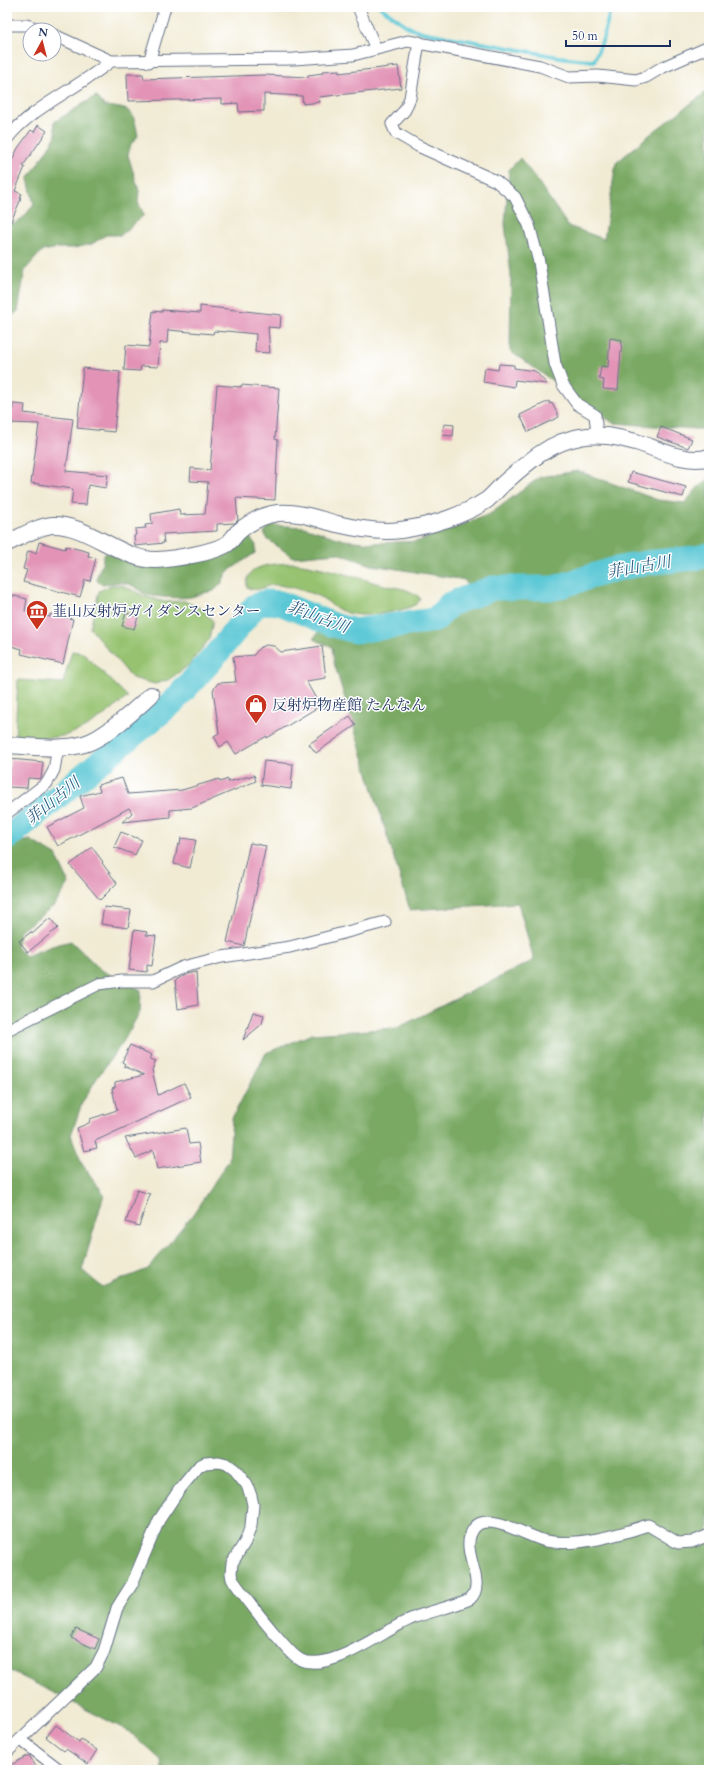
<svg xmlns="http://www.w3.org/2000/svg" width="716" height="1777" viewBox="0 0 716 1777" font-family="Cardo,'Noto Serif JP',serif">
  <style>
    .green { fill: #97c371; stroke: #597968 }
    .forest { fill: #79a963; stroke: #4a6c60 }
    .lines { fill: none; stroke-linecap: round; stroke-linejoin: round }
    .stream { stroke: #5cc8d5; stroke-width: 4 }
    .river { stroke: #5cc8d5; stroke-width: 25 }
    .building { fill: #e293b6 }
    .street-casing { stroke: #667187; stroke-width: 13 }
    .secondary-casing { stroke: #667187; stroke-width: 18 }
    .street { stroke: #fff; stroke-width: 11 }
    .secondary { stroke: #fff; stroke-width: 16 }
    .labels { text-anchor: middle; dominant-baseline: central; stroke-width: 3; stroke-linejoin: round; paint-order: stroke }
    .poi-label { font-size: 15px; fill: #1b2f5e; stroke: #fff; text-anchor: start }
    .water-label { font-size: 16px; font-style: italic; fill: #2e5d82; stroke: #fff }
  </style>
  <rect width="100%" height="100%" fill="#fff"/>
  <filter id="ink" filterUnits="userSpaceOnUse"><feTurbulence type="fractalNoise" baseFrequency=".025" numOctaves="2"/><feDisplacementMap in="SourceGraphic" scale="8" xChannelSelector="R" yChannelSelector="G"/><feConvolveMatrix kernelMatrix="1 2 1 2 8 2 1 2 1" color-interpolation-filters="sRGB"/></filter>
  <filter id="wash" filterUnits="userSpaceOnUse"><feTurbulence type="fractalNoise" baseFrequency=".012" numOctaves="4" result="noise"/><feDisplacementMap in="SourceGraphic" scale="16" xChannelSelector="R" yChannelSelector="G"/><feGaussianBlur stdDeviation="0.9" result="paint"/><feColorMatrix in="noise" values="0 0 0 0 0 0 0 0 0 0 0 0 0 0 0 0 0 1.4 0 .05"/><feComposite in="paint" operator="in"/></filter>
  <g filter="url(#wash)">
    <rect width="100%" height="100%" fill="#f1ebd4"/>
    <g class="green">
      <path d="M295,563C325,567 351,576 380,584C393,588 409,587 420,598C419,605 410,607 404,609C385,614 358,619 340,610C334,607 329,602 322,598C313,593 304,591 294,588C287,587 279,584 272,585C262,587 256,593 247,587C244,562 279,564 295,563Z"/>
      <path d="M112,585H122L144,596L165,602L184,601L202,609L213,621L209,639L189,665L168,680L155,684L132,678L90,628L99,591Z"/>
      <path d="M72,651L83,653L128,697C108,712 87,731 62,736C47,739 31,737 15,737L18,680L63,683Z"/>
    </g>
    <g class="forest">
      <path d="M709,90V430L613,423L510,351L511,275L505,224L509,170L520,158L537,180L568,226L604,239L616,163L653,132Z"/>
      <path d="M96,96L105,106C132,109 133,109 138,136L131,144L128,155L139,191L138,202L144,215L121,235H106L92,244L74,248H59L42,251L25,270L18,311L7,320V222L14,224L24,217L34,204L28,179L56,136L54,122Z"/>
      <path d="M578,471L658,500L685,503L698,487L709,479V1770H162L161,1760L130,1732L13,1672L7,1671V849L13,844L30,840L56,855L69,883L55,905L20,931L16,947L26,956L52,946L71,941L101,970L141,990L140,1012L123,1042L97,1078L82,1103L71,1135L82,1164L104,1194L82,1270L102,1287L148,1269L193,1214L229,1160L232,1118L266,1053L312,1034L397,1028L534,960L518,903L410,910L334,663L332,647L313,639L320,630L359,637L436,627L472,602L465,580L372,565L337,553L293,557L267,539L264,533L270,525L304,527L344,540L374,543L419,541L490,514L540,477Z"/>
      <path d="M250,538L256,545L255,553L227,572L221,584L214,591C205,592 199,595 191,597C183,599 153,597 145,594C137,590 136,585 124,583C117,581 108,585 103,584C91,582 100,570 102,564C103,559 102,557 106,553L122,555L212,557C219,556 226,556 232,552C239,547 240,539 250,538Z"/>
    </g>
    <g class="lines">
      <path class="stream" d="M380,7L410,28L422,32L559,57L594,61L603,39L611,7"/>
      <path class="river" d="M7,838L172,703L214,657L255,606L266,602L280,603L333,625L355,631L435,620L450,604L493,588H554L612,570L645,563L696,558L709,555"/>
    </g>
    <g id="blocks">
      <g class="building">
        <path d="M398,66L401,88L319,97L320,102L303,104L302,96L264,94V111L239,112L238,103L222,104V99L128,101L127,74H143L144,79L264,75L309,77L308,75L323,73L322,71L339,70V73Z"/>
        <path d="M38,125L47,131L23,166L25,167L15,191L22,194L20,198L21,199L7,230V171L18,148L31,130L34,132Z"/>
        <path d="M200,306L281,315L280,328L268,327L270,353L255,352L256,334L226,331V332L214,331L213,334L168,330L167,343H160L158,367L141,366L140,371L124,370L126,345L149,347L153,311L162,312V310L200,313Z"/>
        <path d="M610,338L622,340L618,390L603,389L604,380L599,379L601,366L608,367Z"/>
        <path d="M499,364L514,365V368L535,371L547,384L515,380L514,387L483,382L485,368L498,370Z"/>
        <path d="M83,368L120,372L114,432L77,428Z"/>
        <path d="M217,385L241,387V385L279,388L275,439L278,440L275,500L236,498L238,520L235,523L217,524V531L163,534L164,543L135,546L134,536L136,535L135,529L146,528L145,525L152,524L151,514L179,509L180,515L205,514L208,482L190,481L191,468L210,470Z"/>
        <path d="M549,401L550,404L552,403L559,417L528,432L520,415Z"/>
        <path d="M13,404L25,405L24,413L73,419L66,471L108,475L106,488L88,485L86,505L71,504L73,489L31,483L39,424L7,423V408L13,409Z"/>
        <path d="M444,424L454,425L453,436L442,435Z"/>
        <path d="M661,427L692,439L688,448L657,437Z"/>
        <path d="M631,472L686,487L683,497L628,482Z"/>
        <path d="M39,542L65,549L66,546L89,552L88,556L96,558L90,581L85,580L80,597L23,582L27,570L23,569L28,551L36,553Z"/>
        <path d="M7,594L27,599L25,611L50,617V614L73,619L63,664L21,654L22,649L7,645Z"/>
        <path d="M126,613L138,617L134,629L122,626Z"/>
        <path d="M266,645L274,646L281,652L322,646L326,678L306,681L320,706L267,738V736L236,754L228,742L220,747L214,736L219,733L213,690L218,683L236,682L233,657L254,655L259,648Z"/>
        <path d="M350,716L356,725L316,753L309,744Z"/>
        <path d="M10,759L43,762L41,779L28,778L27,788L8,787Z"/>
        <path d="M264,761L293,764L291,789L261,785Z"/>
        <path d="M254,775L256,781L192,808L170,810V817L122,822L132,813L129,808L58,846L47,827L84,808L80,796L100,791L98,785L122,778L128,794L182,790L219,779L220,782L228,779V782Z"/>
        <path d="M121,832L142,840L135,855L114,847Z"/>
        <path d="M181,838L196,840L190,868L174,864L178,844L180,845Z"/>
        <path d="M250,843L266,846L244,946L227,942Z"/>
        <path d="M92,847L103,862L102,863L117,883L100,900L70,865Z"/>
        <path d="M104,907L131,910L128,928L101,924Z"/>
        <path d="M50,918L58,928L28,952L19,941L31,932L32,934Z"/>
        <path d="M134,930L147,932L146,935L156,936L152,966L147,965V972L129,970Z"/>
        <path d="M196,972L198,1005L178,1009L175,980L185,974Z"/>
        <path d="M253,1012L264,1015L262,1024L243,1040Z"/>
        <path d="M130,1045L152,1055L150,1059L156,1061L152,1070L158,1095L184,1083L191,1097L95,1141L97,1148L84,1151L77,1128L89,1123L90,1119L117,1110L112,1088L115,1087V1082L144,1075L124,1066L125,1064L122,1062Z"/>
        <path d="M186,1128L189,1144L198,1143L201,1162L157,1169L153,1150L136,1158L125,1138Z"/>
        <path d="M137,1190L150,1194L139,1226L126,1222Z"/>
        <path d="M76,1629L99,1639L95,1649L71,1638Z"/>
        <path d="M56,1725L79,1742L81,1739L97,1750L88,1764L66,1749L64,1751L46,1737Z"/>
        <path d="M29,1755L38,1770H7V1767Z"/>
      </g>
    </g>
  </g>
  <g filter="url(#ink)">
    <use href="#blocks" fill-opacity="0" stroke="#667187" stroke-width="1"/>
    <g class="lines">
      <g class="street-casing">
        <g id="street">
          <path d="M358,7L376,49"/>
          <path d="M7,25H26L43,30"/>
          <path d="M54,35L111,61L294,59L353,55L408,41L540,66L569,77L598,76L636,80L646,77L661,68L709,47"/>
          <path d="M419,42L410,98L405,110L392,124L396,133L418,146L496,181L515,197L529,225L539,262L555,364L563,385L577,404L595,415L597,435"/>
          <path d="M149,62L165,7"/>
          <path d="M7,139C30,108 80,87 111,61"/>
          <path d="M7,813L47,783L54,770L58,747"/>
          <path d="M7,1030L99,984L122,981H153L183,967L222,957L290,947L385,922"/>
          <path d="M21,1740L60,1770"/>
          <path d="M7,1752L96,1667L104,1651L117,1608L132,1584L159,1520L179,1490L199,1466L205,1463L219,1462L227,1464L235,1470L247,1485L251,1496L253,1505L251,1526L245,1542L232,1563L231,1573L232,1579C248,1601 263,1621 281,1641C287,1648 293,1656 301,1660C332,1673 385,1629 413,1618C431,1611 452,1607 470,1599C489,1581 456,1549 475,1527C488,1511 530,1538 546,1541C578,1547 618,1535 648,1525L678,1543L692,1542L709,1535"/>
        </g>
      </g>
      <g class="secondary-casing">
        <g id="secondary">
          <path d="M7,543C21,537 38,526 53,525C88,524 122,561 157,560C173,559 213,553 227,544C231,541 234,537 237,533C248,523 263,515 278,513C298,511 318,519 337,524C358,529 380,533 401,530C430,526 463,516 487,500C493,495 498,489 503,484C526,464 549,442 580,437C599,433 617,437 636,442C656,448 688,465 709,457"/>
          <path d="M7,745C32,746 59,751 84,744C105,738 135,710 151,695"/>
        </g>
      </g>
      <use href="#street" class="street"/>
      <use href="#secondary" class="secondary"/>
    </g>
  </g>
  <defs>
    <g id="museum-pin" transform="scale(1.15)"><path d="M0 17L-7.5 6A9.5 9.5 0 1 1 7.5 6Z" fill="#c8321e" stroke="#fff"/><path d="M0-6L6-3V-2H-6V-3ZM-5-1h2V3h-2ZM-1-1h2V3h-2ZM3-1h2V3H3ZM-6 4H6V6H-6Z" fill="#fff"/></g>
    <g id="shop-pin" transform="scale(1.15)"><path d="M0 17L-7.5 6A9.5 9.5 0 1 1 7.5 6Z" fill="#c8321e" stroke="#fff"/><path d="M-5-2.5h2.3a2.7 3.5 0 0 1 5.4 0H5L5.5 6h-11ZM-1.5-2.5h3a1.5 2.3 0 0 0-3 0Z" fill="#fff"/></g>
  </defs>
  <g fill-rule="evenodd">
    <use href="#museum-pin" x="37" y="611"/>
    <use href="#shop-pin" x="256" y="705"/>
  </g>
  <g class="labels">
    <g class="poi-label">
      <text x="52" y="611">韮山反射炉ガイダンスセンター</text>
      <text x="272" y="705">反射炉物産館 たんなん</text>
    </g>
    <g class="water-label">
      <text transform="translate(639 567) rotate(-10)">菲山古川</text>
      <text transform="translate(318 617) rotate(20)">菲山古川</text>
      <text transform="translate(53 801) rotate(-39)">菲山古川</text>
    </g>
  </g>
  <rect width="716" height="1777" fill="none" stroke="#fff" stroke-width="24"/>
  <g transform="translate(42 42) rotate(7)"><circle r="19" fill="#ffffff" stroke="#a4acbf"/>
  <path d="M0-3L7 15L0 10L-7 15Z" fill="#c8321e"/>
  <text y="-6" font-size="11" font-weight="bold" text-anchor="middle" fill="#1b2f5e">N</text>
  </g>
  <path d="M566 40v6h104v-6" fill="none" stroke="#1b2f5e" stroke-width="2"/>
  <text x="572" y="40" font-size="12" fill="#1b2f5e" stroke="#ffffff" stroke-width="3" paint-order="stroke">50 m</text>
</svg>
